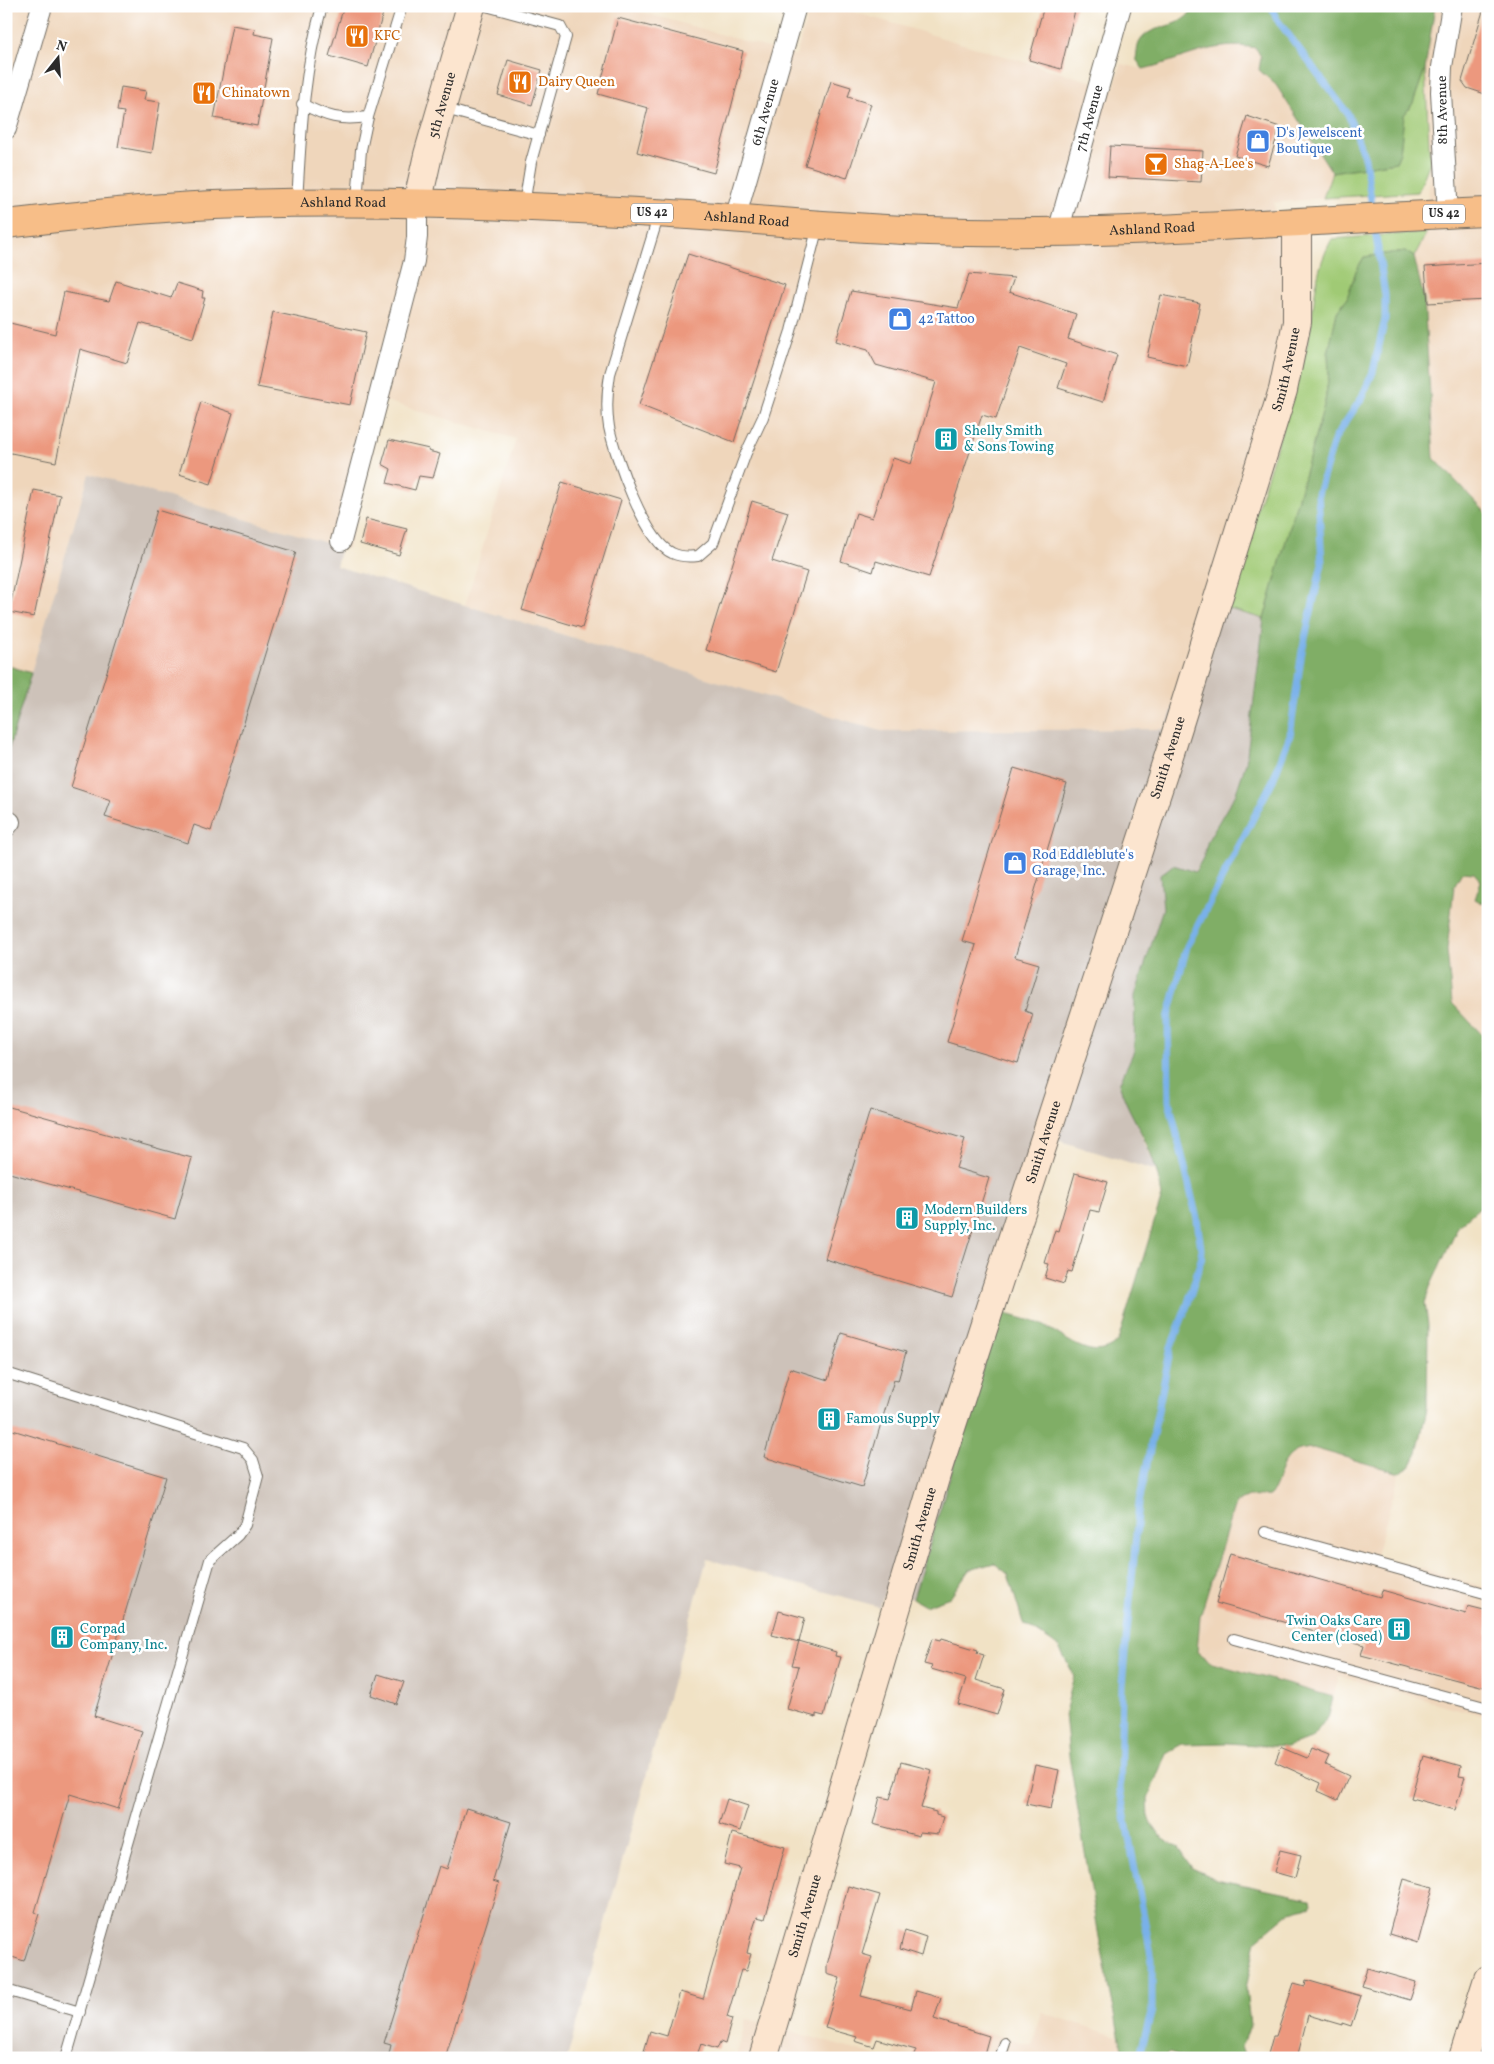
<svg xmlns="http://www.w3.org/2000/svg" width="1494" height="2064" viewBox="0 0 1494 2064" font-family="Vollkorn,serif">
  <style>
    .built { fill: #efd6bb }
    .industrial { fill: #cdc2b9 }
    .green { fill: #a0ca75; stroke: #667a50 }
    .forest { fill: #80ae66; stroke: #566c48 }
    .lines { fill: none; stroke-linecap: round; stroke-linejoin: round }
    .stream { stroke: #79b1e9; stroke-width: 7 }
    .building { fill: #ec987e }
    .lane-casing { stroke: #706b61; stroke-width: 12 }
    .street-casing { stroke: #706b61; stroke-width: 22 }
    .secondary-casing { stroke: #706b61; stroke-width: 30 }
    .primary-casing { stroke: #706b61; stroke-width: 30 }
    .lane { stroke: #fff; stroke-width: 10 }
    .street { stroke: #fff; stroke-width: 20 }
    .secondary { stroke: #fce5cf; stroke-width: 28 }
    .primary { stroke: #f7be88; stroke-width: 28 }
    .labels { text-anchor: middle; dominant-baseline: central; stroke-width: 5; stroke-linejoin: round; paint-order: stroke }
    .shield { fill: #fff; stroke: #6b6b6b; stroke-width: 1 }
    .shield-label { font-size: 12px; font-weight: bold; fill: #2b2b2b }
    .food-label { font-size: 14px; fill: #c56008; stroke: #fff; text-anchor: start }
    .street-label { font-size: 14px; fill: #2b2b2b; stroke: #fff }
    .shop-label { font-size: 14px; fill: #366cbe; stroke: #fff; text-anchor: start }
    .culture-label { font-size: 14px; fill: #0d838f; stroke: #fff; text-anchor: start }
  </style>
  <rect width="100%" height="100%" fill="#fff"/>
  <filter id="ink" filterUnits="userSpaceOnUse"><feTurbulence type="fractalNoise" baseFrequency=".02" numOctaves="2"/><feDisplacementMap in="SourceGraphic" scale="10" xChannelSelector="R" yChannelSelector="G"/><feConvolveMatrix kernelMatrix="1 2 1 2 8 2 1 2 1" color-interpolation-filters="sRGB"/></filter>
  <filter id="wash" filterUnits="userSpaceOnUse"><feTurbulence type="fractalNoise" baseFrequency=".0096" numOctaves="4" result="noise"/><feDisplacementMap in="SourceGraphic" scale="20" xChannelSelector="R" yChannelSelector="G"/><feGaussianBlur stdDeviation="1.12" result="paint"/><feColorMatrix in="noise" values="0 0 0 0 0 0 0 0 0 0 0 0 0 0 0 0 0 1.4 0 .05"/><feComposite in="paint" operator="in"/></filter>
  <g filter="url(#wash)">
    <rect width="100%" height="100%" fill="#f1e2c5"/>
    <g class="built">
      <path d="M6,6H621L796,56L810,6H833L1114,88L1121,64L1143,69L1210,48L1237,44L1257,48L1261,57L1259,70L1276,85L1332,172L1323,198L1274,203L1288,306L1272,390L1166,729L881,731L465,605L516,439L385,401L348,549L89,474L31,673L6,665Z"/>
      <path d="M1435,6H1488V515L1434,458L1424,299L1414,257L1427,232L1430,162L1425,69Z"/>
      <path d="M1462,872L1474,873L1481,881L1477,888L1485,905L1488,904V1041L1452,1003L1447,950L1454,886Z"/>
      <path d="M1313,1448L1400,1473L1376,1555L1488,1588V1717L1339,1676L1333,1697L1212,1663L1197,1652L1200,1617L1235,1503L1248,1497L1270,1496L1282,1464L1299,1449Z"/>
      <path d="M906,2009L1032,2045L1041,2012L1119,2037L1124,2058H893Z"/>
      <path d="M746,2018L882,2058H736Z"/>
    </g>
    <path class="industrial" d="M89,474L341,547L336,566L881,731L1166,729L1205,602L1264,619L1246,763L1236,793L1208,839L1203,858L1194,872L1173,865L1160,875L1163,908L1135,996L1134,1051L1119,1084L1157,1171L1057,1140L1000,1312L913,1599L885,1590L880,1607L707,1559L567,2058H6V758Z"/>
    <g class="green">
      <path d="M1425,69L1430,162L1418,192L1323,198L1332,172L1396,162L1400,153L1404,115L1413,103Z"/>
      <path d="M1427,232L1414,257L1405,251L1364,257L1356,271L1347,298L1337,312L1328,354L1329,373L1325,402L1264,619L1226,608L1302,366C1305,353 1309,339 1311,325C1316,291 1315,270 1332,239Z"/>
    </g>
    <g class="forest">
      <path d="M1194,6H1435L1425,69L1413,103L1404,115L1400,153L1396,162L1332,172L1276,85L1259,70L1261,57L1256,48C1213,40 1184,60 1143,69L1136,59C1137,54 1137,47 1139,43C1150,21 1183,32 1194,6Z"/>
      <path d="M1405,251L1414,257L1424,299L1434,458L1488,515V904L1486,905L1475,899L1481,881L1474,873L1462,872L1454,886L1447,950L1452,1003L1488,1041V1200L1459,1225L1430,1287L1425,1303L1428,1325L1427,1408L1417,1453L1410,1467L1400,1473L1313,1448C1279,1449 1284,1473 1270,1496L1248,1497L1235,1503L1200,1617L1197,1652L1212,1663L1333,1697L1329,1715L1311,1739L1286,1747L1227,1743L1182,1744L1166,1753L1148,1798L1149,1820L1159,1835L1179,1848L1192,1868L1216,1879L1310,1899L1311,1903L1309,1906L1291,1911L1256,1940L1246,1989L1250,2025L1242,2047L1246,2058H1189L1169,2052L1162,2058H1124L1099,1937L1069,1756L1065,1713L1074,1675L1058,1646L1023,1623L1008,1574L994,1563L969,1570L950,1597L925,1606L913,1599L1000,1312C1012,1316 1026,1319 1038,1323C1063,1333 1092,1367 1118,1341L1162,1196C1159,1179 1155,1163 1148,1147C1138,1124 1127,1109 1119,1084L1134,1051L1135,996L1163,908L1160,875L1173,865L1195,872L1203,858L1208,840L1236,793L1246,763L1264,619L1325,402L1329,373L1328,354L1337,312L1347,298L1356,271L1364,257Z"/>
      <path d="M6,665L31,673L6,758Z"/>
    </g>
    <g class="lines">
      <g class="stream">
        <path d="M1272,6L1276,18L1348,114L1365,159L1373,213"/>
        <path d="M1139,2058L1152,2010V1960L1120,1790L1122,1685L1139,1503L1171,1347L1188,1303L1202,1256L1197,1219L1169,1101L1168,1019L1187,946L1273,780L1290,735L1302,651L1322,564L1318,494L1335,438L1361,399L1373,372L1385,319V295L1374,223"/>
      </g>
    </g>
    <g id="blocks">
      <g class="building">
        <path d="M344,6H385L368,67L329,56Z"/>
        <path d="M1044,6H1076L1061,69L1029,60Z"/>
        <path d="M1483,11H1488V95L1467,88L1462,81Z"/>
        <path d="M618,18L743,51L739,69L741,70L714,173L637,152L648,108L598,94Z"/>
        <path d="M232,25L255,29L254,34L273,38L257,126L214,118Z"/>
        <path d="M508,60L542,70L532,105L498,95Z"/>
        <path d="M831,81L851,87L848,97L871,104L847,178L805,165Z"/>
        <path d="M121,87L146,91L144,100L160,102L152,153L118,147L124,112L117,111Z"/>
        <path d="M1247,116L1280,127L1268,166L1235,156Z"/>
        <path d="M1110,146L1203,151L1201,182L1108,177Z"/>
        <path d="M688,254L785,285L734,442L639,405Z"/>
        <path d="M1488,263V300L1428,303L1425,267Z"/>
        <path d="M969,274L1014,278L1009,292L1076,314L1068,339L1117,355L1103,402L1058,388L1066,364L1020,348L996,419L982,415L929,577L876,561L873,572L841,561L856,513L872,518L893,458L911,464L936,382L876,365L868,350L836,341L851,291L958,308Z"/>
        <path d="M116,281L171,298L177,283L203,291L202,298H205L193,338L140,323L127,363L80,349L56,462L6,452V322L55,334L64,292L109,301Z"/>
        <path d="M1161,295L1200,303L1187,366L1147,357Z"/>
        <path d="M273,312L366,332L350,405L257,387Z"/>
        <path d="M201,402L233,413L211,484L179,474Z"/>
        <path d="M389,440L429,449L428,451L440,454L433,478L419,476L415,490L387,483L391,469L382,464Z"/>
        <path d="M562,482L621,500L582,628L522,610Z"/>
        <path d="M34,490L60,495L34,617L9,612Z"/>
        <path d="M752,501L788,512L772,561L807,572L776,672L706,650Z"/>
        <path d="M157,510L296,552L211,831L194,825L188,843L105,817L111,800L71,787Z"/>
        <path d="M366,519L407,529L399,555L360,544Z"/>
        <path d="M1014,768L1067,784L1015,957L1039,964L1025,1011L1033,1014L1018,1063L947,1042L976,945L962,941Z"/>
        <path d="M6,1106L192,1158L175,1219L6,1172Z"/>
        <path d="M870,1110L965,1139L956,1168L989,1178L952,1297L825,1259Z"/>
        <path d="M1075,1173L1108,1182L1099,1212L1090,1210L1072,1272L1068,1271L1064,1284L1045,1278L1049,1264L1045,1263L1055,1230L1058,1231Z"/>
        <path d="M841,1333L906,1352L898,1381L894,1380L862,1487L764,1457L790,1368L828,1380Z"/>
        <path d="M6,1428L166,1477L94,1716L142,1731L118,1809L70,1794L35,1912L39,1914L24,1961L6,1955Z"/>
        <path d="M1230,1554L1380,1597L1382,1590L1466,1614L1468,1606L1488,1611V1688L1361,1655L1364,1645L1216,1603Z"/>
        <path d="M779,1611L805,1618L799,1642L772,1635Z"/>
        <path d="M932,1639L940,1641L941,1639L978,1650L977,1653L984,1655L976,1680L1005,1689L997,1715L958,1704L966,1679L931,1669L932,1666L924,1664Z"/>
        <path d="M799,1641L836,1652L835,1656L841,1657L824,1716L816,1714V1717L787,1709L799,1666L792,1665Z"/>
        <path d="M378,1674L404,1682L396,1704L371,1695Z"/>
        <path d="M1281,1747L1307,1758L1311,1749L1329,1756L1325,1765L1349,1776L1338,1800L1318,1791L1321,1783L1275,1762Z"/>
        <path d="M1423,1755L1461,1766L1459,1776L1465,1777L1455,1810L1411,1798Z"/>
        <path d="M901,1762L932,1770L921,1808L936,1812V1815L943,1817L938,1834L920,1832L919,1836L873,1824L880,1797L890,1799Z"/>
        <path d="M1035,1765L1059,1770L1051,1809L1026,1804Z"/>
        <path d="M727,1799L748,1806L740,1831L719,1824Z"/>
        <path d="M466,1808L511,1822L493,1881L499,1883L445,2058H388L391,2045L384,2043L439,1866L447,1869Z"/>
        <path d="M732,1833L785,1847L765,1919L757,1917L751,1935L747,1953L751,1954L746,1971L741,1970L727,2017L732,2019L725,2044L720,2042L717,2049L701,2044L696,2058H642L650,2031L667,2036L680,1992L703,1999L740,1868L724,1864Z"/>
        <path d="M1280,1850L1301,1855L1295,1878L1274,1872Z"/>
        <path d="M1404,1879L1433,1887L1418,1943L1389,1934Z"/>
        <path d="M848,1886L880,1895L862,1954L872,1957L861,1996L911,2009L916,1991L941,1998L934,2019L989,2036L983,2058H913L916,2050L877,2039L874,2047L855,2041L857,2037L825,2028L840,1978L827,1974V1965Z"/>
        <path d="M905,1930L926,1937L921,1956L900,1949Z"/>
        <path d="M1367,1968L1416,1982L1410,2000L1361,1986Z"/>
        <path d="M1306,1980L1361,1996L1351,2026L1342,2023V2025L1308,2015L1297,2058H1267L1273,2036H1276L1294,1983L1305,1986Z"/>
      </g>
    </g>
  </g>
  <g filter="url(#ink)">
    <use href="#blocks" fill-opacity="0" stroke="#706b61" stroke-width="1"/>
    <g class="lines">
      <g class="lane-casing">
        <g id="lane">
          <path d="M486,6L560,26L566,37L531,162L524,205"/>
          <path d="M302,104C327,117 340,121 368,117"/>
          <path d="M442,108L539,135"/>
          <path d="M357,201L361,150L368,117L402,6"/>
          <path d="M297,203C301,133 303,74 322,6"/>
          <path d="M659,214L610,374C607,392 606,409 609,427C615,456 645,541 672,553C680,557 689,557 698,556L713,543L746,453L763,417L791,331L818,226"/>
          <path d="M6,1373L243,1448L253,1460L258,1476L245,1525L238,1535L210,1560L66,2058"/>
          <path d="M1265,1532L1488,1594"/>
          <path d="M1234,1639L1488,1708"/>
          <path d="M6,1990L80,2012"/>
          <path d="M1000,2058L1005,2043"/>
        </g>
      </g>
      <g class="street-casing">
        <g id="street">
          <path d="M6,129L42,6"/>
          <path d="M1448,214L1441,92L1442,67L1452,6"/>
          <path id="s1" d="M735,219L796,6"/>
          <path id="s2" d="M1058,232L1121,6"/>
          <path d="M341,541L414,261L417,237V204"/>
          <path d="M6,827L10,822"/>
        </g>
      </g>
      <g class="secondary-casing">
        <g id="secondary">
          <path id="s3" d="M417,204L428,155L471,6"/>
          <path id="s4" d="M763,2058L938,1468L1173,743L1283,390L1297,322V224"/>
          <path d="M1463,2058L1488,1979"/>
        </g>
      </g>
      <g class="primary-casing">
        <g id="primary">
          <path id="s5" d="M6,224C75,216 145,208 214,205C360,199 508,205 654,213C746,218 837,228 929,231C1116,237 1301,220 1488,212"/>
        </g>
      </g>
      <use href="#lane" class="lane"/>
      <use href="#street" class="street"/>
      <use href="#secondary" class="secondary"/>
      <use href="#primary" class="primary"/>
    </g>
  </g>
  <defs>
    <g id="restaurant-square" transform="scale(1.25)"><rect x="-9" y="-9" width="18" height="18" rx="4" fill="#e8710a" stroke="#fff"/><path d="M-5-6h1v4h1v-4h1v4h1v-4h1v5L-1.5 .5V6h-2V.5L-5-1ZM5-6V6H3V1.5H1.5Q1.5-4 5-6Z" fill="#fff"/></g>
    <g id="shop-square" transform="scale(1.25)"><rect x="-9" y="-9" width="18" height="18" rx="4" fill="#3f7fe0" stroke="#fff"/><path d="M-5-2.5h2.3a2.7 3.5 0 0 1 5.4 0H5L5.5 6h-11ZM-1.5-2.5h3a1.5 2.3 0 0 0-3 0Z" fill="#fff"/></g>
    <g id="bar-square" transform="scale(1.25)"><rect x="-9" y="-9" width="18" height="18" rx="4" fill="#e8710a" stroke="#fff"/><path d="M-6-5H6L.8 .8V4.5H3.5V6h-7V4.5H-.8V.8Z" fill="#fff"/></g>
    <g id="building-square" transform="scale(1.25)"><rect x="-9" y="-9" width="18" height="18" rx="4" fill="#0f9aa8" stroke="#fff"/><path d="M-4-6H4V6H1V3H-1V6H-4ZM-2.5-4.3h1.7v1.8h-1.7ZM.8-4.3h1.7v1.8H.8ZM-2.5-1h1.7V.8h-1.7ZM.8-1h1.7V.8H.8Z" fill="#fff"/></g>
  </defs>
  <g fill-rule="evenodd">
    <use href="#restaurant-square" x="357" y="36"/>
    <use href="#restaurant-square" x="520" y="82"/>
    <use href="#restaurant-square" x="204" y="93"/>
    <use href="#shop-square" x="1258" y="141"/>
    <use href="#bar-square" x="1156" y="164"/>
    <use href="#shop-square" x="900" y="319"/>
    <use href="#building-square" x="946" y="439"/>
    <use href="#shop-square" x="1015" y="863"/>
    <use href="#building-square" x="907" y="1218"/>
    <use href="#building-square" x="829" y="1419"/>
    <use href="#building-square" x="1399" y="1629"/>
    <use href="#building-square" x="62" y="1637"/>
  </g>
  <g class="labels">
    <g class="shield">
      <rect x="631" y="203.5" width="42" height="19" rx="4"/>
      <rect x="1423" y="204.5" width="42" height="19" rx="4"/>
    </g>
    <g class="shield-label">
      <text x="652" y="213">US 42</text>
      <text x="1444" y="214">US 42</text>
    </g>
    <g class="food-label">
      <text x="374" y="36">KFC</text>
      <text x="538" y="82">Dairy Queen</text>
      <text x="222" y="93">Chinatown</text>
      <text x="1174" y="164">Shag-A-Lee's</text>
    </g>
    <g class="street-label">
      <text stroke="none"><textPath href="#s3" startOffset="102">5th Avenue</textPath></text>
      <text transform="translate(1443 110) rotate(-91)">8th Avenue</text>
      <text stroke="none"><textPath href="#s1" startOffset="111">6th Avenue</textPath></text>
      <text stroke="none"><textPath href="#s2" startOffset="118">7th Avenue</textPath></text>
      <text stroke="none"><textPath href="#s5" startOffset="338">Ashland Road</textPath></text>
      <text stroke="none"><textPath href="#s5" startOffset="742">Ashland Road</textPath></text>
      <text stroke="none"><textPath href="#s5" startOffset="1148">Ashland Road</textPath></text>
      <text stroke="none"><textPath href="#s4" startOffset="1768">Smith Avenue</textPath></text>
      <text stroke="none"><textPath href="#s4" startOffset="1362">Smith Avenue</textPath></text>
      <text stroke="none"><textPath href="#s4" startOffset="958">Smith Avenue</textPath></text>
      <text stroke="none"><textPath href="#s4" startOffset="552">Smith Avenue</textPath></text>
      <text stroke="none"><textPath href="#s4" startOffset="148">Smith Avenue</textPath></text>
    </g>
    <g class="shop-label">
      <text x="1276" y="133">D's Jewelscent<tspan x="1276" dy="16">Boutique</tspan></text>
      <text x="918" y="319">42 Tattoo</text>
      <text x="1032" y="855">Rod Eddleblute's<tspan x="1032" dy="16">Garage, Inc.</tspan></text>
    </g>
    <g class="culture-label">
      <text x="964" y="431">Shelly Smith<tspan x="964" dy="16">&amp; Sons Towing</tspan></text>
      <text x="924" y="1210">Modern Builders<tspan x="924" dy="16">Supply, Inc.</tspan></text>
      <text x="846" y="1419">Famous Supply</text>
      <text x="1382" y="1621" text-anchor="end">Twin Oaks Care<tspan x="1382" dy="16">Center (closed)</tspan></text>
      <text x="80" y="1629">Corpad<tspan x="80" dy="16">Company, Inc.</tspan></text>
    </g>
  </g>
  <rect width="1494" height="2064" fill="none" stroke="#fff" stroke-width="25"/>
  <g transform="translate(58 58) rotate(17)" stroke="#ffffff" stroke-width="4" paint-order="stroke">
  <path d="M0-4L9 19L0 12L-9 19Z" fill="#2b2b2b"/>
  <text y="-8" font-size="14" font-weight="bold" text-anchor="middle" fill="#2b2b2b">N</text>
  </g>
</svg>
